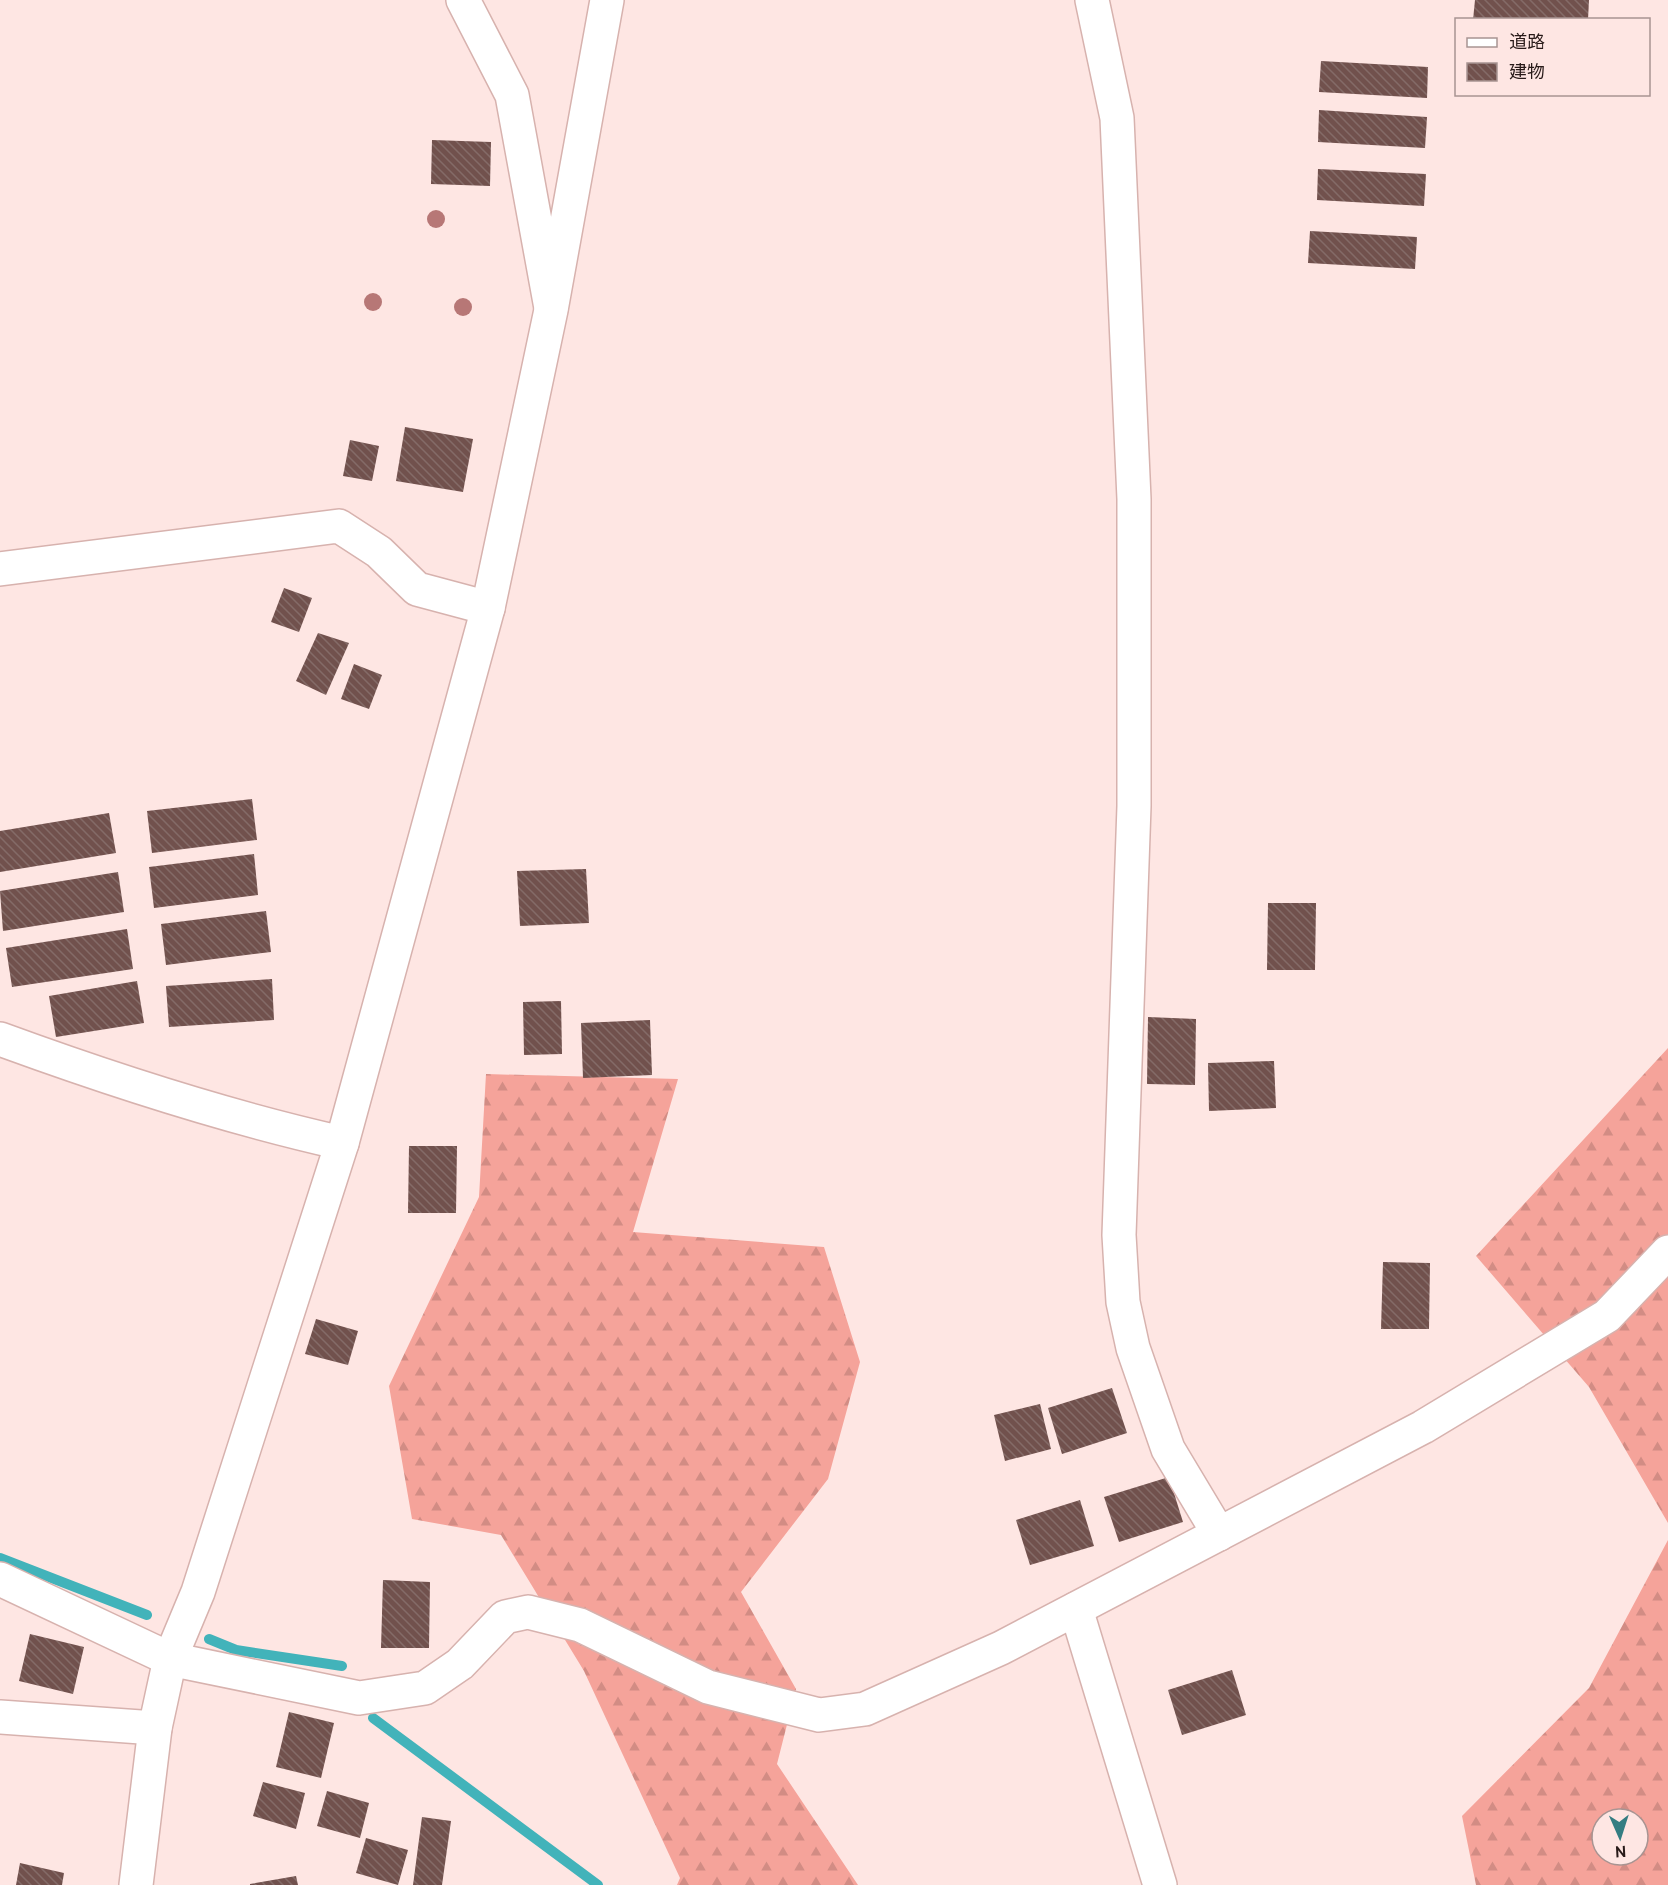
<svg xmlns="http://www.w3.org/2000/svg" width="1668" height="1885" viewBox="0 0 1668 1885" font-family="Cabin,'Noto Sans JP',sans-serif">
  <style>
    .forest { fill: url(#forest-firs); fill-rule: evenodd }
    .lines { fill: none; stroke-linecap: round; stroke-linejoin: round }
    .stream { stroke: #42b3ba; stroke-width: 10 }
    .building { fill: url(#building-back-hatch) }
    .minor-casing { stroke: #d7b2ae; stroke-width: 36 }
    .tertiary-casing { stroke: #d7b2ae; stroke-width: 36 }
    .minor { stroke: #fff; stroke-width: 33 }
    .tertiary { stroke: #fff; stroke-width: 33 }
    .tree { fill: #b77776 }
  </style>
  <defs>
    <pattern id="forest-firs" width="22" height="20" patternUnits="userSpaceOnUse" patternTransform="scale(1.5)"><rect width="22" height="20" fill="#f5a39a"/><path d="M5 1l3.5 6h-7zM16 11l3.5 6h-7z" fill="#d28c84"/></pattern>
    <pattern id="building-back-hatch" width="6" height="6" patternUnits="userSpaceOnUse" patternTransform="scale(1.5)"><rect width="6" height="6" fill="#71514d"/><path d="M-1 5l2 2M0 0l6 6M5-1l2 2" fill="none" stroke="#846b68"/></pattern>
  </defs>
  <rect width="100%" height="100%" fill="#fee6e3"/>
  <g class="forest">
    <path d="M1668,1048V1523L1589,1387L1476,1256Z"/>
    <path d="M486,1074L678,1079L633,1232L824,1247L860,1362L828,1479L741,1592L796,1689L777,1764L858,1885H677L680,1878L584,1671L501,1535L412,1519L389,1386L479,1197Z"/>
    <path d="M1668,1540V1885H1476L1462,1816L1589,1688ZM1602,1819H1638V1855H1602Z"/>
  </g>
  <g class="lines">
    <g class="stream">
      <path d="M0,1558L147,1615"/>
      <path d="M209,1639L236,1650L342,1666"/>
      <path d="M373,1718L598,1885"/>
    </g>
  </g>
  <g class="building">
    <path d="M1475,0H1589L1588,20H1473Z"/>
    <path d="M1321,61L1428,67L1427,98L1319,92Z"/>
    <path d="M1319,110L1427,117L1425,148L1318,142Z"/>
    <path d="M432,140L491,142L490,186L431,184Z"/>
    <path d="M1318,169L1426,174L1424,206L1317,200Z"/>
    <path d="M1310,231L1417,237L1415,269L1308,263Z"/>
    <path d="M405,427L473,439L463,492L396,481Z"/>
    <path d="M350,440L379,446L372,481L343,476Z"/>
    <path d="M284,588L312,598L299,632L271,622Z"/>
    <path d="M318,633L349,643L326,695L296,681Z"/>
    <path d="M354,664L382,675L369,709L341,699Z"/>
    <path d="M252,799L257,840L152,853L147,811Z"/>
    <path d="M109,813L116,853L0,872V831Z"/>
    <path d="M254,854L258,895L154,908L149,867Z"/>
    <path d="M586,869L589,923L520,926L517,871Z"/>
    <path d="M118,872L124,912L3,931L0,891Z"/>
    <path d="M1268,903H1316L1315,970H1267Z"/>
    <path d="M266,911L271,952L166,965L161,924Z"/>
    <path d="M127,929L133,969L12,987L6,948Z"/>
    <path d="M272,979L274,1020L169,1027L166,986Z"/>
    <path d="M137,981L144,1023L56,1037L49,996Z"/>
    <path d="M561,1001L562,1054L524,1055L523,1002Z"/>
    <path d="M1148,1017L1196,1019L1195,1085L1147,1084Z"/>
    <path d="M650,1020L652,1075L583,1078L581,1023Z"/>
    <path d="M1274,1061L1276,1108L1209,1111L1208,1063Z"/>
    <path d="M409,1146H457L456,1213H408Z"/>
    <path d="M1383,1262L1430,1263L1429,1329H1381Z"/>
    <path d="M316,1319L358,1331L348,1365L305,1354Z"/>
    <path d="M1112,1388L1127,1433L1062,1454L1048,1408Z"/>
    <path d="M1040,1404L1051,1449L1005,1461L994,1415Z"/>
    <path d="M1169,1477L1183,1522L1119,1542L1104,1497Z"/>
    <path d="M1080,1500L1094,1546L1030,1565L1016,1520Z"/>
    <path d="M383,1580L430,1582L429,1648H381Z"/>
    <path d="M30,1634L84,1647L73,1694L19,1681Z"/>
    <path d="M1232,1670L1246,1715L1182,1735L1168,1690Z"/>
    <path d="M289,1712L334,1723L321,1778L276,1767Z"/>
    <path d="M263,1782L305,1793L296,1829L253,1816Z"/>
    <path d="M327,1791L369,1803L360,1838L317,1826Z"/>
    <path d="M422,1817L451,1821L442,1885H413Z"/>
    <path d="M366,1838L408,1850L398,1885L356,1873Z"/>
    <path d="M20,1863L64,1873L62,1885H16Z"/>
    <path d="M296,1876L298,1885H250V1884Z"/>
  </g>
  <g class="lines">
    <g class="minor-casing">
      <g id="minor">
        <path d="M463,0L512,95L551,308"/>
        <path d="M1092,0L1117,118L1134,499V806L1119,1235L1123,1302L1133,1348L1168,1449L1219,1534"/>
        <path d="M0,569L339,526L379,552L417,589L488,608"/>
        <path d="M0,1039C112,1080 226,1117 342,1143"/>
        <path d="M1076,1609L1160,1885"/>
        <path d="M170,1659L359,1698L425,1688L460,1664L505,1617L528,1612L580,1625L708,1687L819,1715L865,1709L1001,1648L1423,1427L1607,1316L1668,1252"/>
        <path d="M0,1717L155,1728"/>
      </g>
    </g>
    <g class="tertiary-casing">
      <g id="tertiary">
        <path d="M0,1579L170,1659"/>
        <path d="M136,1885L155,1728L170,1659L198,1592L342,1143L488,608L551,310L607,0"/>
      </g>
    </g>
    <use href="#minor" class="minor"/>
    <use href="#tertiary" class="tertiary"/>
  </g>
  <g class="tree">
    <circle cx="436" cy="219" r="9"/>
    <circle cx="373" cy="302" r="9"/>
    <circle cx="463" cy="307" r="9"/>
  </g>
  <rect x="1455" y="18" width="195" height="78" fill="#fee6e3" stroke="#a89492" stroke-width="1.5"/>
  <rect x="1467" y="38" width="30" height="9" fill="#ffffff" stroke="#a89492" stroke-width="1.5"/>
  <text x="1509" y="48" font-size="18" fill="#281a19">道路</text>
  <rect x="1467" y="63" width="30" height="18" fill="url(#building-back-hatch)" stroke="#a89492" stroke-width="1.5"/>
  <text x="1509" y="78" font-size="18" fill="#281a19">建物</text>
  <g transform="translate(1620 1837) rotate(177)"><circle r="28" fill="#fee6e3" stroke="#a89492" stroke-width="1.5"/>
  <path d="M0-4.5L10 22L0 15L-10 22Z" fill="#347d82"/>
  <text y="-9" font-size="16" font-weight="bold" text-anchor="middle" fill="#281a19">N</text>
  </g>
</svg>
